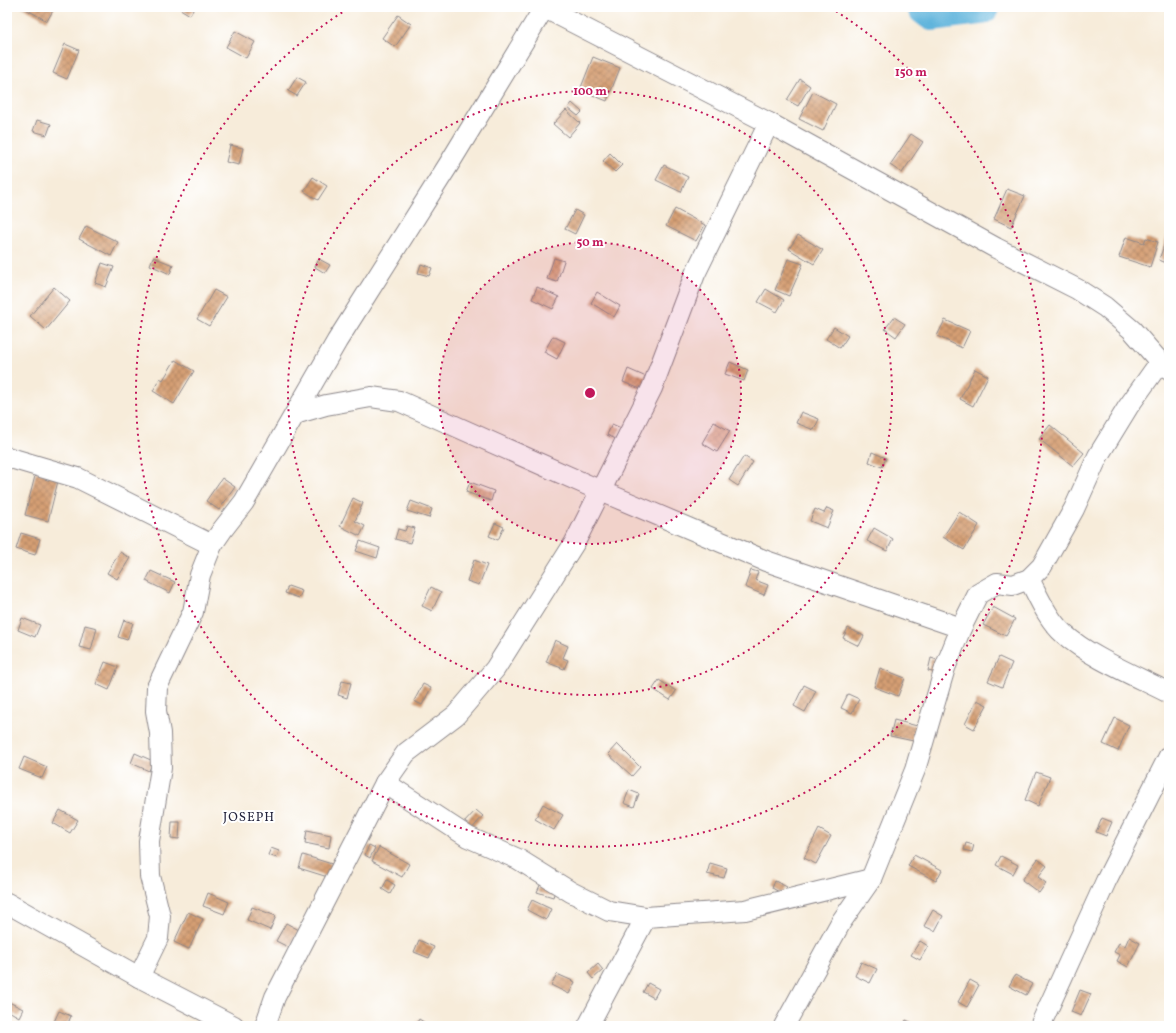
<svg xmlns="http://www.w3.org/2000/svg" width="1176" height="1033" viewBox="0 0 1176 1033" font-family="Vollkorn,serif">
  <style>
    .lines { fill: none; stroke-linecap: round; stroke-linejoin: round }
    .river { stroke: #5fb4db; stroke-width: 36 }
    .building { fill: url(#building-cross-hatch) }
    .street-casing { stroke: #8c878a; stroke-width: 22 }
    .street { stroke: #fff; stroke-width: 20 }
    .ring { fill: none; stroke: #c2185b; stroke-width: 2; stroke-dasharray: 2 4 }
    .labels { text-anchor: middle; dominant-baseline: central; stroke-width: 4; stroke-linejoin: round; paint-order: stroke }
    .neighbourhood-label { font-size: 13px; letter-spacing: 1px; fill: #22223b; stroke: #fff }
    .centre { fill: #c2185b; stroke: #fff; stroke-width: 2 }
    .ring-label { font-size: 12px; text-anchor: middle; font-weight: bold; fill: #c2185b; stroke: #fff; stroke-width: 4; stroke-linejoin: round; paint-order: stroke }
  </style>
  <defs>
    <pattern id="building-cross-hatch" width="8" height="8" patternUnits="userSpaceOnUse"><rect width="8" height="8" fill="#d59f73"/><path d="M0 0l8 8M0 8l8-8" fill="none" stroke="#ac8160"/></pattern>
  </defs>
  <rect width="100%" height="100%" fill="#fff"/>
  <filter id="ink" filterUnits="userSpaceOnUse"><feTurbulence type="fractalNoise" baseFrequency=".025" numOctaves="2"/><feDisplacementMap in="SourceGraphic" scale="8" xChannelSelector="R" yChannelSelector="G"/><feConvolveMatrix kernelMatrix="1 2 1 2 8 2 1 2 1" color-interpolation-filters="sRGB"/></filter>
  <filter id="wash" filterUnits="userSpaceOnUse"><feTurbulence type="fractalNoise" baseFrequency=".012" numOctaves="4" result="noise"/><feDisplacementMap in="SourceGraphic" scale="16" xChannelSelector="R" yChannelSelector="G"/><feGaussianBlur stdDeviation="0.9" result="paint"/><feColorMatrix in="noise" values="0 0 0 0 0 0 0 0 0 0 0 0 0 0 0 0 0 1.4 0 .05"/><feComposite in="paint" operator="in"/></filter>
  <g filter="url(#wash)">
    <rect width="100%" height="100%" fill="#f7ecda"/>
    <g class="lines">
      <path class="river" d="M925,7L933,13L981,7"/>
    </g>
    <g id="blocks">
      <g class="building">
        <path d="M22,7H55L47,21Z"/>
        <path d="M177,7H195L190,15Z"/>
        <path d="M398,15L411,24L395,47L382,38Z"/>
        <path d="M235,31L255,42L246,58L226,47Z"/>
        <path d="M65,44L79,50L67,79L53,73Z"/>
        <path d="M593,57L620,68L607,101L580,90Z"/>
        <path d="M297,77L306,82L297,96L288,91Z"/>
        <path d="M800,79L810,86L798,106L787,100Z"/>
        <path d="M813,92L836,104L823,131L799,119Z"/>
        <path d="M572,103L582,112L578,116L568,108Z"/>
        <path d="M566,110L580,123L568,137L553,124Z"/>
        <path d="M37,120L51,124L47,135L33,131Z"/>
        <path d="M911,134L923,142L902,173L890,165Z"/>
        <path d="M230,145L243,148L239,165L226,162Z"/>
        <path d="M610,153L622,165L615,172L603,161Z"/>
        <path d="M664,165L688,177L681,192L656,180Z"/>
        <path d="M313,177L327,186L318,200L304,191Z"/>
        <path d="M1007,189L1025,196L1011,227L994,219Z"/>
        <path d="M675,209L705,225L696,241L666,226Z"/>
        <path d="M575,210L584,215L575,234L565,229Z"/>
        <path d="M86,226L118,242L111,256L79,239Z"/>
        <path d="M1169,230V264L1159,260Z"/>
        <path d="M798,235L823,250L814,264L789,249Z"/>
        <path d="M1126,237L1144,243L1146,238L1158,242L1150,267L1119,257Z"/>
        <path d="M153,257L173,265L170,274L150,265Z"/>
        <path d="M554,258L564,261L557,282L547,279Z"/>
        <path d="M319,259L330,265L325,273L315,267Z"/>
        <path d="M788,259L803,264L789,296L775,290Z"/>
        <path d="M102,263L114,267L106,287L95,283Z"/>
        <path d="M421,264L432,268L429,276L418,273Z"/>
        <path d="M54,287L70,301L46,330L30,316Z"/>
        <path d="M537,287L559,297L553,309L532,299Z"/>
        <path d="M766,289L784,300L777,312L758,302Z"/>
        <path d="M214,290L227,297L209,326L197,319Z"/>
        <path d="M597,292L620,306L614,317L591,303Z"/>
        <path d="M894,317L905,324L896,337L885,329Z"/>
        <path d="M945,320L970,331L962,348L937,336Z"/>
        <path d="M834,327L848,336L840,348L826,339Z"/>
        <path d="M553,336L565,342L557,359L544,352Z"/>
        <path d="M175,360L194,371L174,404L153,391L160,378L163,380Z"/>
        <path d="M730,362L748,370L744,381L725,374Z"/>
        <path d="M628,369L653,380L648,392L623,382Z"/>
        <path d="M975,369L988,376L973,406L960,399Z"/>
        <path d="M801,412L819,419L814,430L796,423Z"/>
        <path d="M714,422L730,431L717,452L702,443Z"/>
        <path d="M612,424L621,428L616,439L607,435Z"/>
        <path d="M1050,425L1084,453L1073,466L1039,439Z"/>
        <path d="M872,452L886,458L882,467L869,462Z"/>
        <path d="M744,456L753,462L738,486L729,480Z"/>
        <path d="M36,472L59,477L48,521L25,515Z"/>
        <path d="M222,478L235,487L219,510L206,501Z"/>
        <path d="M470,482L494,491L491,501L466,492Z"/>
        <path d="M353,498L363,503L355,521L365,526L360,536L340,526Z"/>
        <path d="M411,501L432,509L429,518L407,511Z"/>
        <path d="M827,508L834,511L827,528L810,521L815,509L824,513Z"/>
        <path d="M959,512L979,525L964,550L943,537Z"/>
        <path d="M495,523L504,527L498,540L489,536Z"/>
        <path d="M407,526L415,528L410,543L395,539L398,529L405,531Z"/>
        <path d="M874,528L893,539L887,551L867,541Z"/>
        <path d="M21,533L40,539L35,555L16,549Z"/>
        <path d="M360,541L380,548L377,558L356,551Z"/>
        <path d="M120,552L130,558L117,579L107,573Z"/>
        <path d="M474,560L487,565L479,585L467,581Z"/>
        <path d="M751,570L758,572L755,580L768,585L764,595L745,587Z"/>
        <path d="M151,571L175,582L170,593L146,581Z"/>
        <path d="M288,586L302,591L299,598L285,593Z"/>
        <path d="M431,587L441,592L432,611L422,606Z"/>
        <path d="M993,607L1015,619L1006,636L983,625Z"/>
        <path d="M22,618L40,625L35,637L18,630Z"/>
        <path d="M124,620L133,623L127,640L118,637Z"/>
        <path d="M85,625L97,628L91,650L79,647Z"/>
        <path d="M848,628L864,636L859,646L843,638Z"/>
        <path d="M555,640L568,646L563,658L568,660L564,669L546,662Z"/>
        <path d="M999,657L1012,663L1002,687L988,681Z"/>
        <path d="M931,658L941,661L937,673L928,671Z"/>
        <path d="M105,662L118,667L109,690L96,684Z"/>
        <path d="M880,668L905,678L898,696L874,687Z"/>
        <path d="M659,680L676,691L670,700L653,689Z"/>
        <path d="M342,681L351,683L347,698L338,695Z"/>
        <path d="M423,684L431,688L422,705L414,701Z"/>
        <path d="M804,685L816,691L805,712L794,706Z"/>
        <path d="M848,694L859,699L852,713L841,708Z"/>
        <path d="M977,700L987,705L974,729L965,724Z"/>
        <path d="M1115,718L1129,725L1118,751L1103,744Z"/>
        <path d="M894,720L921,727L918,742L890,736Z"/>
        <path d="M617,744L640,767L632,776L608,754Z"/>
        <path d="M135,753L153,761L149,771L131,763Z"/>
        <path d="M24,757L47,767L42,778L19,769Z"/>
        <path d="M1036,772L1050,777L1038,806L1025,800Z"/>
        <path d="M629,790L639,794L634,807L624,803Z"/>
        <path d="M543,804L563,815L554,830L535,819Z"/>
        <path d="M60,810L78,820L70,833L53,823Z"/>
        <path d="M476,810L483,816L470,831L463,824Z"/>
        <path d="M1102,818L1112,822L1106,836L1096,832Z"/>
        <path d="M172,822H180L179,839L171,838Z"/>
        <path d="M819,829L831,836L816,864L804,858Z"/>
        <path d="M307,830L331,835L329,848L305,843Z"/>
        <path d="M966,843L974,845L972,852L964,850Z"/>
        <path d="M369,845L375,848L370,858L365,855Z"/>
        <path d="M379,847L409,864L402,877L372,861Z"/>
        <path d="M271,848L279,851L277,858L268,855Z"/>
        <path d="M303,855L335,865L331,878L299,868Z"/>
        <path d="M914,855L942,870L936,881L908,866Z"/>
        <path d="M1001,856L1018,865L1013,874L996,865Z"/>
        <path d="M1038,859L1047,866L1038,877L1046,883L1039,893L1022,880Z"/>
        <path d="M710,863L727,868L724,878L707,874Z"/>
        <path d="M387,880L395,885L390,894L382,889Z"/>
        <path d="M775,881L787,887L783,894L772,888Z"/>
        <path d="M541,883L556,888L553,897L537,892Z"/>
        <path d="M208,893L229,902L224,914L203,906Z"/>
        <path d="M532,900L551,909L546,920L527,910Z"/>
        <path d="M252,907L276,916L270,930L247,920Z"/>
        <path d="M933,910L943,916L935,931L924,926Z"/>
        <path d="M188,912L203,919L189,949L174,942Z"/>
        <path d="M286,923L299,930L290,948L276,941Z"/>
        <path d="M1129,937L1140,943L1128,967L1117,961L1120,955L1114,952L1119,943L1125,946Z"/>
        <path d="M419,940L434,947L429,958L414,952Z"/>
        <path d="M920,941L928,946L920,960L911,955Z"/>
        <path d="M861,962L877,969L870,983L855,976Z"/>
        <path d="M598,964L603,970L593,979L588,973Z"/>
        <path d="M557,974L575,982L569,994L551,985Z"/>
        <path d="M1015,975L1032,984L1026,995L1009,986Z"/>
        <path d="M970,980L979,985L967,1007L958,1002Z"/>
        <path d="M648,983L659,989L654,998L643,992Z"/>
        <path d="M1080,990L1091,994L1081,1016L1071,1012Z"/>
        <path d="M7,1001L23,1009L19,1017L7,1010Z"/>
        <path d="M59,1011L71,1016L67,1026H52Z"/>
        <path d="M419,1019L430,1026H415Z"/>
        <path d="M906,1020L919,1026H903Z"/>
      </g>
    </g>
  </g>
  <g filter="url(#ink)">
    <use href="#blocks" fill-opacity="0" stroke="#8c878a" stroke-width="1"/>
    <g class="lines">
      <g class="street-casing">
        <g id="street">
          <path d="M543,7L769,123L996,248L1077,289L1105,307L1132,330L1160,362L1169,369"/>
          <path d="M295,414L326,405L371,397L399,401L601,491L766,561L961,628"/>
          <path d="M7,457L78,478L212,545"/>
          <path d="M1029,579C1039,598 1048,620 1064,634C1089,657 1138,677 1169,693"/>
          <path d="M385,783L468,837L518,859L571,892L609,911L646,917L745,910L871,879"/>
          <path d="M7,903L139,977L234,1026"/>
          <path d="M139,977L158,938L160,916L150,876L149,841L161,768L160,733L156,711L157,687L193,612L200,575L212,545L223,529L244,502L337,341L449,164L544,8"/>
          <path d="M265,1026L275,997L385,783L406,753L456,715L495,669L575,542L652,388L695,274L769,123"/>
          <path d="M588,1026L646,917"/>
          <path d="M784,1026L841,922L871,879L915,770L945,668L961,628L978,594L997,583L1013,585L1029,579L1042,566L1074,509L1098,456L1128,407L1160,362"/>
          <path d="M1040,1026L1106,881L1169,756"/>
        </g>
      </g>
      <use href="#street" class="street"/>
    </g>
  </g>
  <circle cx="590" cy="393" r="151" fill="#c2185b" fill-opacity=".12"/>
  <g class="ring">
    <circle cx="590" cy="393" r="151"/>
    <circle cx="590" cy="393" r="302"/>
    <path d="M831 8A454 454 0 1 1 349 8"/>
  </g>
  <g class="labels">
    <g class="neighbourhood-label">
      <text x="249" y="818">JOSEPH</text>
    </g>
  </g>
  <circle cx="590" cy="393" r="6" class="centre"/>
  <g class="ring-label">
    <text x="911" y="76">150 m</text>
    <text x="590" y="95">100 m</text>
    <text x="590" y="246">50 m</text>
  </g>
  <rect width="1176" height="1033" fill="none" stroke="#fff" stroke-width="24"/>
</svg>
